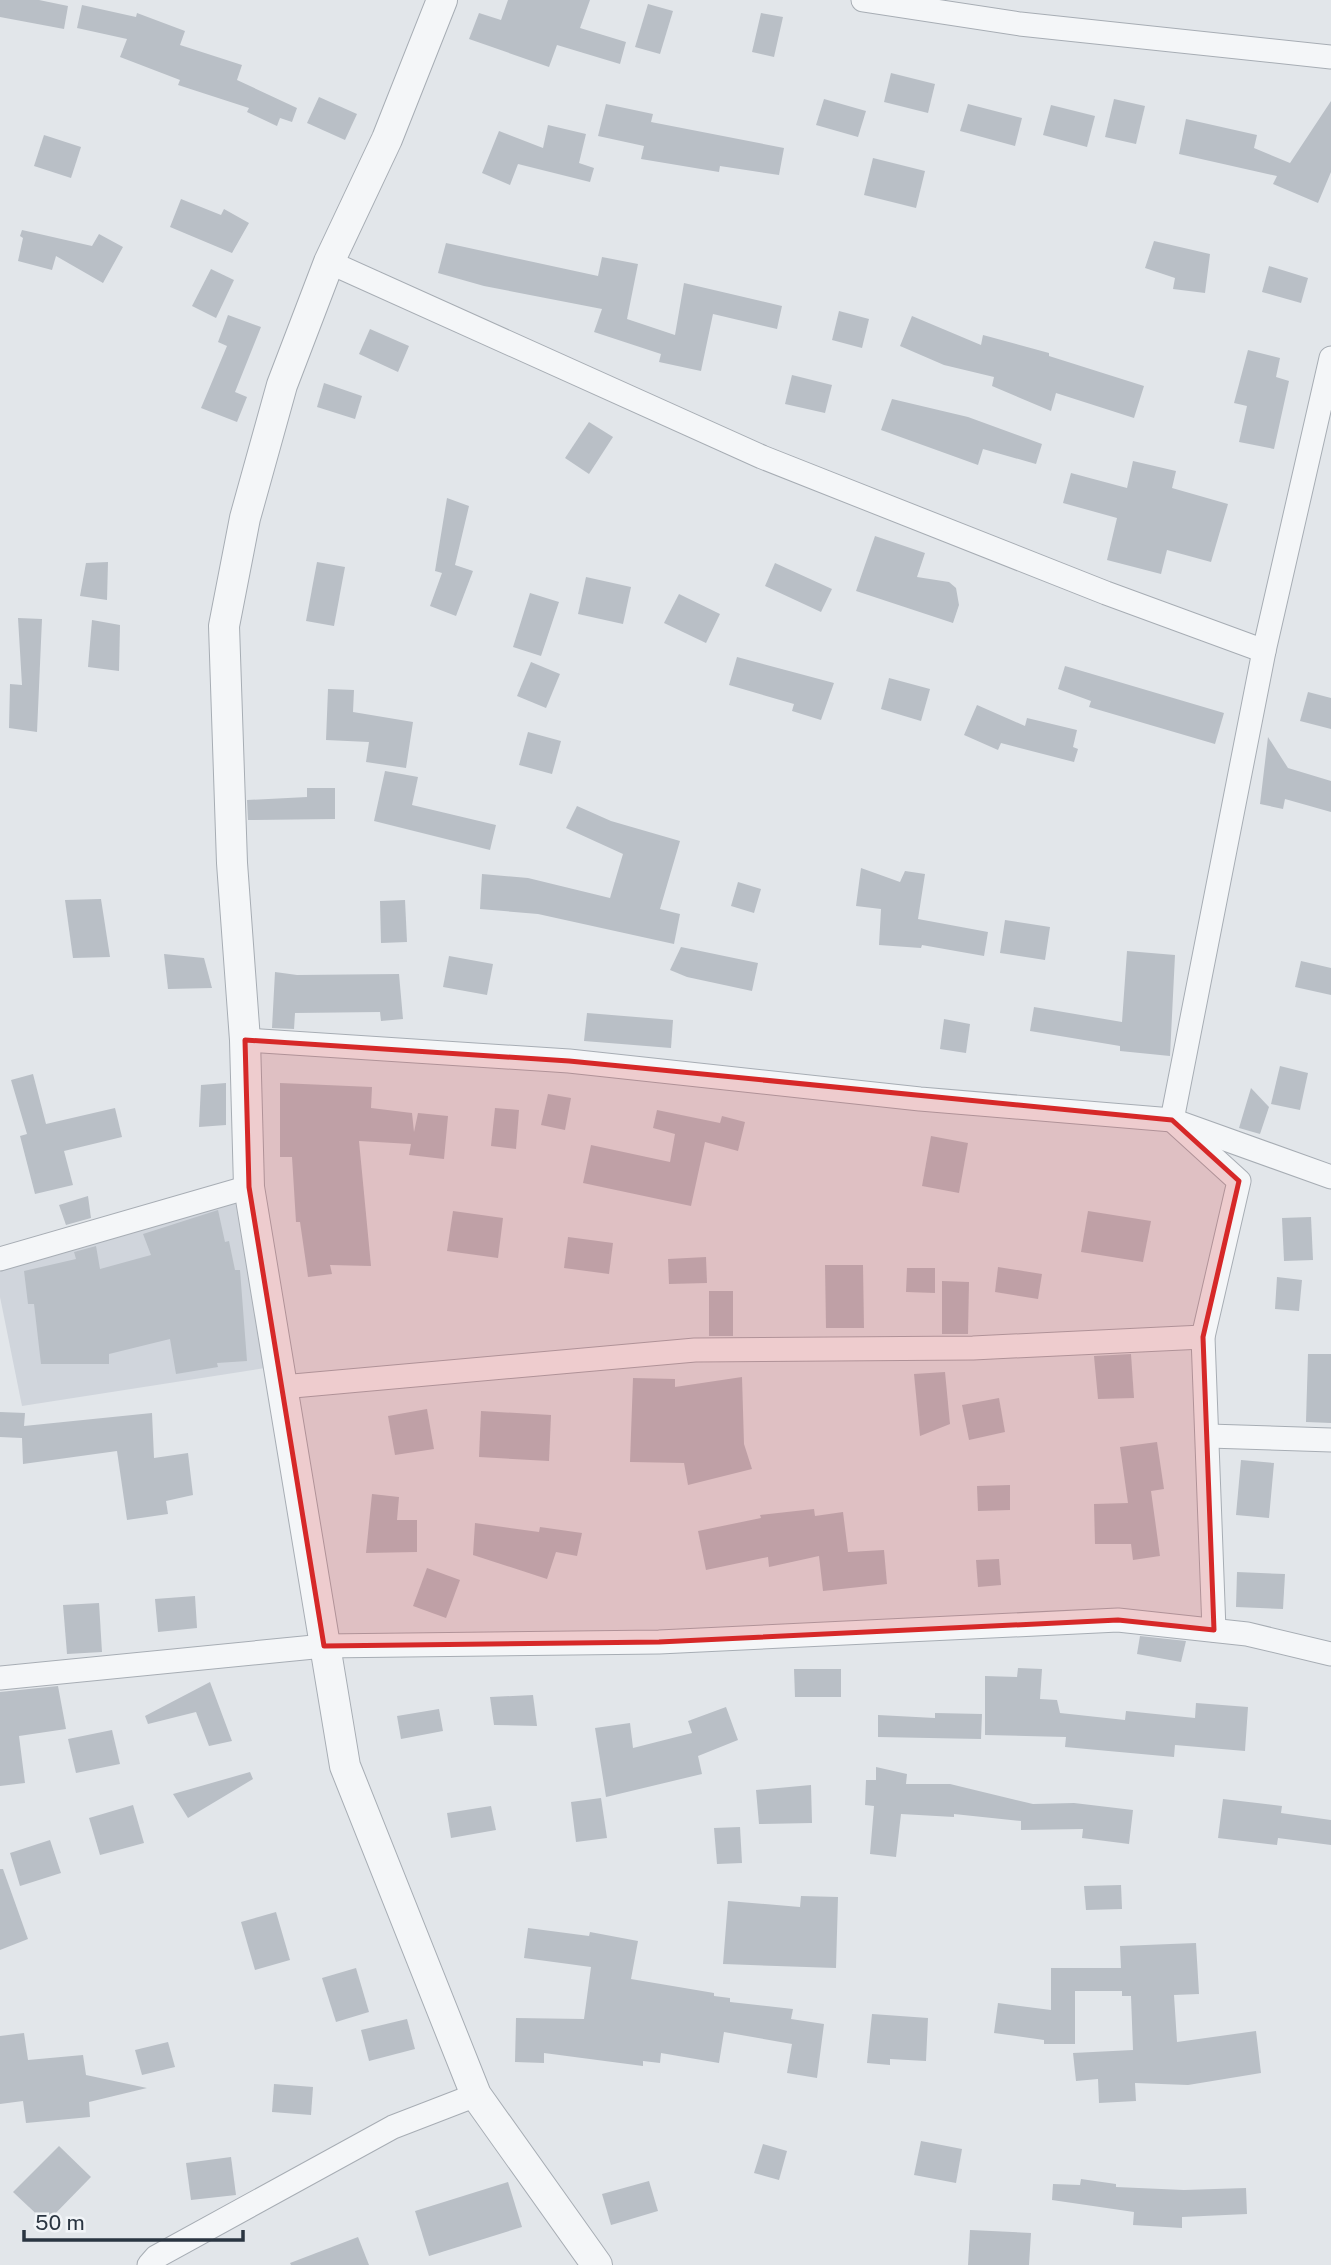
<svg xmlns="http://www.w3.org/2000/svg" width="1331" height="2265" viewBox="0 0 1331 2265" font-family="'Public Sans',sans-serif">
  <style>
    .built { fill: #d0d5dc }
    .building { fill: #b9bfc6 }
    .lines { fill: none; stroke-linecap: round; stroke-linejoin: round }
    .minor-casing { stroke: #a7adb4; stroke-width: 25 }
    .tertiary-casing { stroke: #a7adb4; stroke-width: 32 }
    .minor { stroke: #f4f6f8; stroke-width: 23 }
    .tertiary { stroke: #f4f6f8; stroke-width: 30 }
    .marked { fill: #d62828; fill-opacity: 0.2; stroke: #d62828; stroke-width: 5; stroke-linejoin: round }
  </style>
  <rect width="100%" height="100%" fill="#e2e6ea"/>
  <path class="built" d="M239,1199L265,1368L22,1406L0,1297V1265Z"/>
  <g class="building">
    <path d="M0,0H39L68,6L64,29L0,17Z"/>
    <path d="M508,0H590L580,28L626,42L620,64L557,45L549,67L469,39L479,13L501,20Z"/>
    <path d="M648,4L673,11L660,54L635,47Z"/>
    <path d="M82,5L136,17L137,13L185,31L180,45L242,65L237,80L297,108L292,122L280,118L277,126L247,112L249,108L178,85L180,80L120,57L127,39L77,28Z"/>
    <path d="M761,13L783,17L774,57L752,52Z"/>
    <path d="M891,73L935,84L928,113L884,102Z"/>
    <path d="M319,97L357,114L345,140L307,123Z"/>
    <path d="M824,99L866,111L858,137L816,125Z"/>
    <path d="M1114,99L1145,106L1136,144L1105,137Z"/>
    <path d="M1331,101V172L1318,203L1273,184L1277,176L1179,154L1186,119L1257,135L1254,148L1290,163Z"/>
    <path d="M606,104L653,114L651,122L784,148L779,175L720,166L719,172L641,159L644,146L598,136Z"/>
    <path d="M968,104L1022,118L1015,146L960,131Z"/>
    <path d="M1051,105L1095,116L1087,147L1043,135Z"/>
    <path d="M548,125L586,134L579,163L594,168L590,182L518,164L510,185L482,173L499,131L543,148Z"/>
    <path d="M44,135L81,147L71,178L34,166Z"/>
    <path d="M873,158L925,171L916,208L864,195Z"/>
    <path d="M181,199L221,215L224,209L249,223L232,253L170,227Z"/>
    <path d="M22,230L92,246L99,234L123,247L103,283L56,256L52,270L18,261L23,238L20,236Z"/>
    <path d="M1154,241L1210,254L1205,293L1173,289L1175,278L1145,268Z"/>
    <path d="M446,243L598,276L602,257L638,264L627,319L675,335L684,283L782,306L777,329L713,314L701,371L659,362L661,354L594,332L602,309L484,286L438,273Z"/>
    <path d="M1269,266L1308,278L1301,303L1262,292Z"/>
    <path d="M211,269L234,280L216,318L192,306Z"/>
    <path d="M839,311L869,319L862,348L832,340Z"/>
    <path d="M228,315L261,327L235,392L247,397L237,422L201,408L227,346L218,342Z"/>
    <path d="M912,316L981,345L983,335L1049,353V356L1144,386L1134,418L1056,393L1051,411L992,386L994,377L944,365L900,346Z"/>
    <path d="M370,329L409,346L398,372L359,354Z"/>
    <path d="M1248,350L1280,358L1276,377L1289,381L1274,449L1239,442L1247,406L1234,403Z"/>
    <path d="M792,375L832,385L825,413L785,404Z"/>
    <path d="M324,383L362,396L355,419L317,407Z"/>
    <path d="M892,399L968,417L1042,444L1036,464L983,449L978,465L881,430Z"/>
    <path d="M589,422L613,437L589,474L565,458Z"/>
    <path d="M1133,461L1176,471L1172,488L1228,504L1211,562L1167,550L1161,574L1107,560L1117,518L1063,503L1071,473L1127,488Z"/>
    <path d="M447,498L469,506L455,565L473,571L456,616L430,606L442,573L435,571Z"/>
    <path d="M875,536L925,553L917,577L949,582L956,588L959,605L953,623L856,591Z"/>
    <path d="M108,562L107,600L80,596L86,563Z"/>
    <path d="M317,562L345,567L334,626L306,621Z"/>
    <path d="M775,563L832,589L821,612L765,586Z"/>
    <path d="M586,577L631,587L623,624L578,614Z"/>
    <path d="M530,593L559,602L541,656L513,647Z"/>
    <path d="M679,594L720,614L706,643L664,623Z"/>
    <path d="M18,618L42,619L37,732L9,728L10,684L22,685Z"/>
    <path d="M92,620L120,625L119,671L88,667Z"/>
    <path d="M737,657L834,683L821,720L792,711L794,704L729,685Z"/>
    <path d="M531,662L560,674L546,708L517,696Z"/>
    <path d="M1065,666L1224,713L1215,744L1089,707L1091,701L1058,689Z"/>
    <path d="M889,678L930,689L921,721L881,709Z"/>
    <path d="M328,689L354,690L353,712L413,722L406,768L366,762L369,742L326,740Z"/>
    <path d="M1308,692L1331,698V729L1300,721Z"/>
    <path d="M977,705L1025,726L1027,718L1077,730L1073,747L1078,749L1074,762L1001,743L998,750L964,735Z"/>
    <path d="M528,732L561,741L552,774L519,765Z"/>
    <path d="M1268,737L1288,768L1331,781V812L1285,799L1283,809L1260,804Z"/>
    <path d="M385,771L418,777L412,805L496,825L490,850L374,821Z"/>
    <path d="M307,788H335V819L248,820L247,800L307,797Z"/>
    <path d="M577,806L611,821L680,841L660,909L680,914L674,944L538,914L480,909L482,874L528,878L610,898L623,854L566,828Z"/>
    <path d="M861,868L900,882L905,871L925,874L918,919L988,932L984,956L922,945L921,948L879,945L881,909L856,906Z"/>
    <path d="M738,882L761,889L754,913L731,906Z"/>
    <path d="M101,899L110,957L73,958L65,900Z"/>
    <path d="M405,900L407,942L381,943L380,901Z"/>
    <path d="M1005,920L1050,927L1045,960L1000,953Z"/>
    <path d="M681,947L758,963L752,991L687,977L670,970Z"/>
    <path d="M1127,951L1175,955L1170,1056L1120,1051V1046L1030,1031L1034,1007L1122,1022Z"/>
    <path d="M164,954L204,958L212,988L168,989Z"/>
    <path d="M449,956L493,964L487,995L443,987Z"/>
    <path d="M1301,961L1331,968V995L1295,987Z"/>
    <path d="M275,972L297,975L399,974L403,1019L381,1021L380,1012L295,1013L294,1029L272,1028Z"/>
    <path d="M587,1013L673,1020L671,1048L584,1041Z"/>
    <path d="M944,1019L970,1024L966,1053L940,1049Z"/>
    <path d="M1280,1066L1308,1073L1300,1110L1271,1104Z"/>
    <path d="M33,1074L46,1124L115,1108L122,1137L64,1151L73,1185L35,1194L20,1136L27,1134L11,1080Z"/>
    <path d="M226,1083V1125L199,1127L201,1085Z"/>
    <path d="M280,1083L372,1087L371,1108L412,1113L414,1132L418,1113L448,1116L444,1159L409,1155L411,1144L359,1141L371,1266L330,1265L332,1274L308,1277L300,1222H296L292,1157H280Z"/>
    <path d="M1251,1088L1269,1107L1260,1134L1239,1128Z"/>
    <path d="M548,1094L571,1098L565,1130L541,1125Z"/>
    <path d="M495,1108L519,1110L516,1149L491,1146Z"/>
    <path d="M657,1110L720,1123L722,1116L745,1122L738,1151L705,1142L691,1206L583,1183L591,1145L670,1162L675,1134L653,1128Z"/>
    <path d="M931,1136L968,1143L959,1193L922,1186Z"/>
    <path d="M88,1196L91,1218L66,1225L59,1205Z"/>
    <path d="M218,1210L225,1242L229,1241L235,1270H240L247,1361L217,1363L218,1367L176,1374L170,1339L109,1354V1364H41L34,1304H28L24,1271L76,1259L74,1252L96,1246L100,1269L151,1255L143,1234Z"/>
    <path d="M453,1211L503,1218L498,1258L447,1251Z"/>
    <path d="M1088,1211L1151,1221L1143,1262L1081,1252Z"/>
    <path d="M1311,1217L1313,1260L1284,1261L1282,1218Z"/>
    <path d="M568,1237L613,1243L609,1274L564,1268Z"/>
    <path d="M706,1257L707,1283L669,1284L668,1259Z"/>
    <path d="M825,1265H863L864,1328H826Z"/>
    <path d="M998,1267L1042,1274L1038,1299L995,1292Z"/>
    <path d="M907,1268H935V1293L906,1292Z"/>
    <path d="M1277,1277L1302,1280L1299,1311L1275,1309Z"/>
    <path d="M942,1281L969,1282L968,1334H942Z"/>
    <rect x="709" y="1291" width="24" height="45"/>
    <path d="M1131,1354L1134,1398L1098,1399L1094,1356Z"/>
    <path d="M1308,1354H1331V1423L1306,1422Z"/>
    <path d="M945,1372L950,1424L920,1436L914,1374Z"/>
    <path d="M742,1377L744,1444L752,1469L688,1485L684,1463L630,1462L633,1378L675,1379V1387Z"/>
    <path d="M999,1398L1005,1432L969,1440L962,1405Z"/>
    <path d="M427,1409L434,1449L395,1455L388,1416Z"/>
    <path d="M481,1411L551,1415L549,1461L479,1457Z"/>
    <path d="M0,1412L25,1413L24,1426L152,1413L154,1458L188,1453L193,1495L166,1501L168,1514L127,1520L117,1451L23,1464L22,1438L0,1437Z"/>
    <path d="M1157,1442L1164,1489L1151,1491L1160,1556L1133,1560L1131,1544H1095L1094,1504L1128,1503L1120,1447Z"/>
    <path d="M1241,1460L1274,1463L1269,1518L1236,1515Z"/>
    <path d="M1010,1485V1510L978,1511L977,1486Z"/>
    <path d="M372,1494L399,1497L397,1520H417V1552L366,1553Z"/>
    <path d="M814,1509L815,1516L843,1512L848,1552L884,1550L887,1584L823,1591L819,1556L769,1567L768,1557L706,1570L698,1531L761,1518L760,1515Z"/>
    <path d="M475,1523L539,1532L540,1527L582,1533L577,1556L556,1552L547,1579L473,1555Z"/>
    <path d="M999,1559L1001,1585L978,1587L976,1560Z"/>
    <path d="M427,1568L460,1580L446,1618L413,1606Z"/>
    <path d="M1237,1572L1285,1574L1283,1609L1236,1607Z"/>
    <path d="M195,1596L197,1628L158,1632L155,1599Z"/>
    <path d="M99,1603L102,1652L67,1654L63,1605Z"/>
    <path d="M1140,1636L1186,1641L1181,1662L1137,1654Z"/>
    <path d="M1018,1668L1042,1669L1040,1699L1057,1700L1060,1713L1125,1720L1126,1711L1195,1718L1196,1703L1248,1707L1245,1751L1175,1745L1174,1757L1065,1747L1066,1737L985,1735V1676L1017,1677Z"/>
    <path d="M794,1669H841V1697H795Z"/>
    <path d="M210,1682L232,1741L209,1746L196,1712L148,1724L145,1716Z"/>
    <path d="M58,1686L66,1729L19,1736L25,1783L0,1786V1692Z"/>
    <path d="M533,1695L537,1726L494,1725L490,1697Z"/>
    <path d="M726,1707L738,1740L698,1756L702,1774L606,1797L595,1728L630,1723L633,1748L692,1733L688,1721Z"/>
    <path d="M439,1709L443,1731L401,1739L397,1716Z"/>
    <path d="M935,1713L982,1714L981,1739L878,1737V1715L935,1718Z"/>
    <path d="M112,1730L120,1764L76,1773L68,1739Z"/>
    <path d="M876,1767L907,1774L906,1784H950L1033,1804L1074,1803L1133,1810L1129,1844L1082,1838L1083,1829L1021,1830V1821L954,1814V1817L901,1814L896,1857L870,1854L874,1806L865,1805L866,1780H876Z"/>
    <path d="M250,1772L253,1779L188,1818L173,1794Z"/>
    <path d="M811,1785L812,1823L759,1824L756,1790Z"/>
    <path d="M601,1798L607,1838L576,1842L571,1802Z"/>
    <path d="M1223,1799L1282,1806L1281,1813L1331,1820V1845L1278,1838L1277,1845L1218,1838Z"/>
    <path d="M133,1805L144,1843L100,1855L89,1818Z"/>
    <path d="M491,1806L496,1830L451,1838L447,1813Z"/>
    <path d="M740,1827L742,1863L717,1864L714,1828Z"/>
    <path d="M50,1840L61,1873L20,1886L10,1853Z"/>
    <path d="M0,1869H3L28,1939L0,1950Z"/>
    <path d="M1121,1885L1122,1909L1086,1910L1084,1886Z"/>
    <path d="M801,1896L838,1897L836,1968L723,1964L728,1901L800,1907Z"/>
    <path d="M276,1912L290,1960L255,1970L241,1922Z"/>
    <path d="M528,1928L589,1936L590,1932L638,1941L631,1979L714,1993V1996L730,1998V2002L793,2009L791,2019L824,2024L817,2078L787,2073L792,2044L724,2032L719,2063L661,2053L660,2063L643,2061V2066L544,2053V2063L515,2062L516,2018L584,2019L591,1967L524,1958Z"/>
    <path d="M1196,1943L1199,1994L1174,1995L1177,2042L1256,2031L1261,2073L1188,2085L1135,2083L1136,2101L1099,2103L1098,2079L1076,2081L1073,2053L1133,2050L1131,1996H1122V1991H1075V2044H1044V2040L994,2033L998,2003L1051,2010V1968H1121L1120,1946Z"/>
    <path d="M356,1968L369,2012L336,2022L322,1978Z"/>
    <path d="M872,2014L928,2018L926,2061L890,2059V2065L867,2063Z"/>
    <path d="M407,2019L415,2049L369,2061L361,2030Z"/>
    <path d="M24,2033L28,2060L83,2055L86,2075L147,2088L89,2102L90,2117L26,2123L23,2101L0,2104V2036Z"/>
    <path d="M168,2042L175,2067L142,2075L135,2050Z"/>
    <path d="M274,2084L313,2087L311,2115L272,2112Z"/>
    <path d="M921,2141L962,2149L956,2183L914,2175Z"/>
    <path d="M763,2144L787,2151L779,2180L754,2173Z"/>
    <path d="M59,2146L91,2177L46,2223L13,2192Z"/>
    <path d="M231,2157L236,2195L191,2200L186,2163Z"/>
    <path d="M1081,2179L1116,2184V2187L1184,2190L1246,2188L1247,2214L1182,2217V2228L1133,2225L1134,2212L1052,2200L1053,2184L1080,2185Z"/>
    <path d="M649,2181L658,2211L611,2225L602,2194Z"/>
    <path d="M508,2182L522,2227L429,2256L415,2211Z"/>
    <path d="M970,2230L1031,2233L1029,2265H968Z"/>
    <path d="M358,2237L369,2265H291L290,2263Z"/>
  </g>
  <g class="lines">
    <g class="minor-casing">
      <g id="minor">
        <path d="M863,0L1020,24L1331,57"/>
        <path d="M329,262L762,457L1106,593L1264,651"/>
        <path d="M245,1040L569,1061L920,1099L1172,1120L1331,1177"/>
        <path d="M0,1259L249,1187"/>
        <path d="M282,1387L695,1350L973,1348L1203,1337"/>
        <path d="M1209,1436L1331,1440"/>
        <path d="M1214,1630L1203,1337L1239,1181L1172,1120L1264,651L1331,358"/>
        <path d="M0,1678L324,1646L659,1642L1118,1620L1247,1634L1331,1654"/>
        <path d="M149,2265L156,2257L393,2127L476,2095"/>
      </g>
    </g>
    <g class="tertiary-casing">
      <path id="tertiary" d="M442,0L387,139L329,262L282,385L245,518L224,626L232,863L245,1040L249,1187L345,1766L476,2095L597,2265"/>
    </g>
    <use href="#minor" class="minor"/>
    <use href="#tertiary" class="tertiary"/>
  </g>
  <path class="marked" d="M245,1040L569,1061L1172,1120L1239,1181L1203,1337L1214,1630L1118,1620L659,1642L324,1646L249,1187Z"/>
  <path d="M24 2230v10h219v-10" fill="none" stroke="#2a3541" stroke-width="3.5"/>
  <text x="35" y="2230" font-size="21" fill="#2a3541" stroke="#f1f4f7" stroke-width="5" paint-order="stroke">50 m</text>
</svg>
